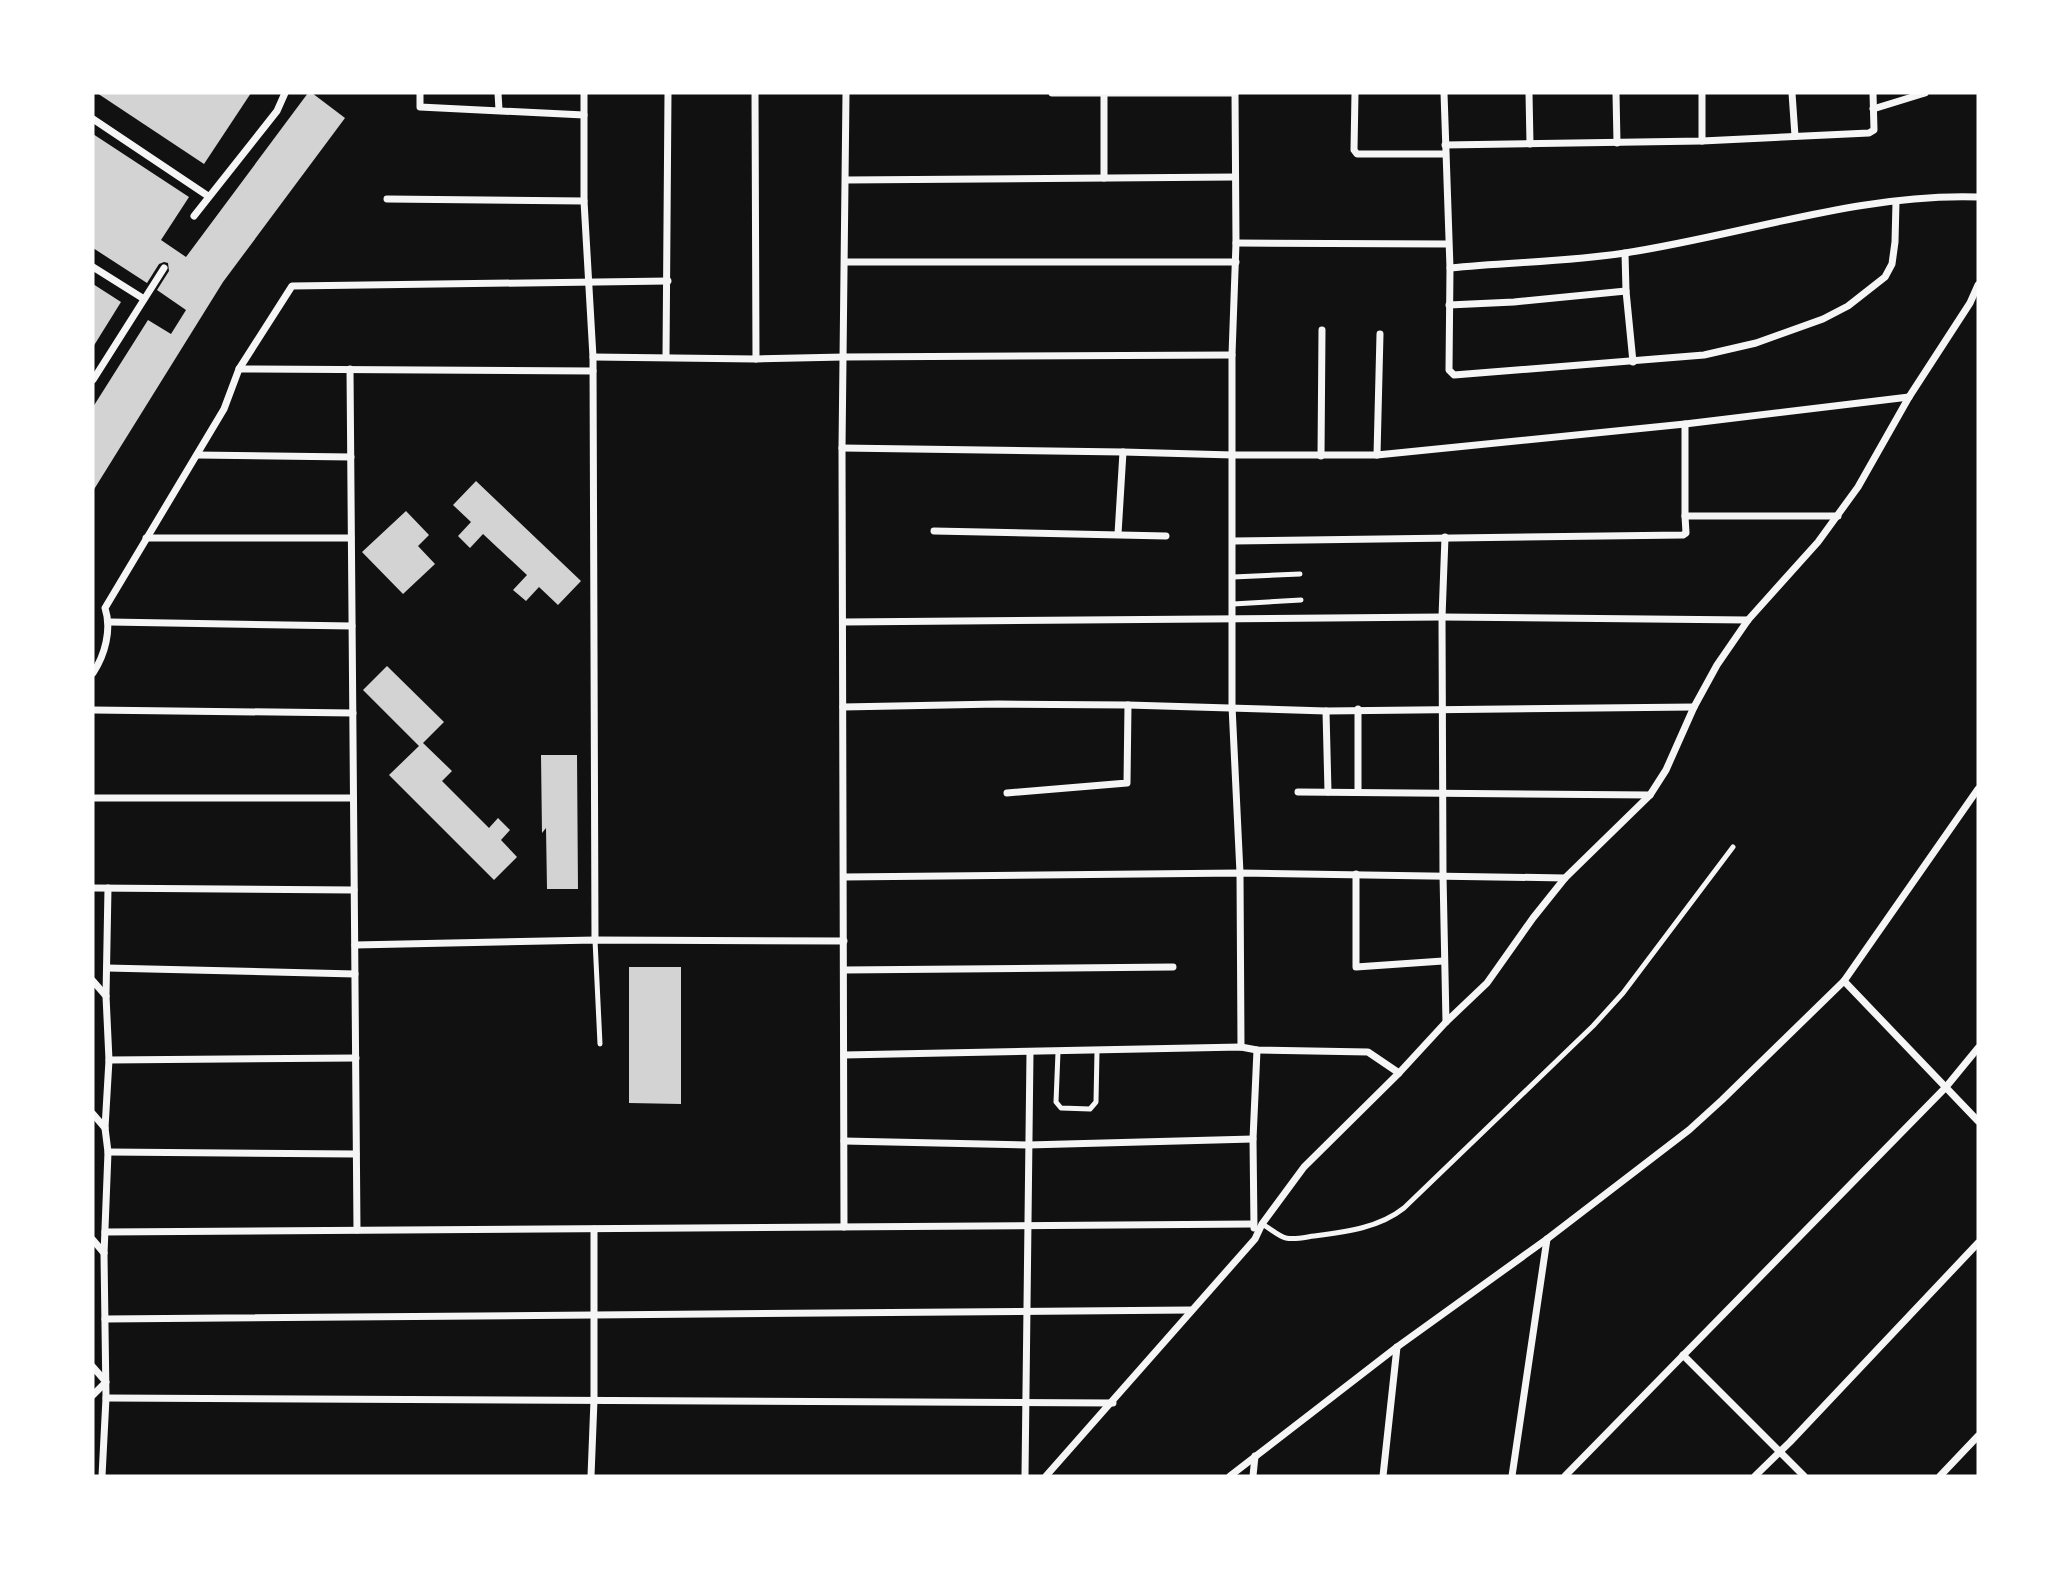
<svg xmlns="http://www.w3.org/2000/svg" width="2071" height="1569" viewBox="0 0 2071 1569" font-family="'Titillium Web',sans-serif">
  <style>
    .building { fill: #d3d3d3 }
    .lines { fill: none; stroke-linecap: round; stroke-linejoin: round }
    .service { stroke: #f5f5f5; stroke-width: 5 }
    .minor { stroke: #f5f5f5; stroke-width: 7 }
  </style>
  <rect width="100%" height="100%" fill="#111"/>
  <g class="building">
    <path d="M97,93H251L204,164Z"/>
    <path d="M308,93H312L345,118L223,282L93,491V407L148,320L171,334L186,310L157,290L169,271L168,263L164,262L159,264L147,283L93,248V134L189,197L161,240L186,257Z"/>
    <path d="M93,284L121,302L93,347Z"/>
    <path d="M476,481L581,581L558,605L539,587L526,601L513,590L527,575L483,534L470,548L458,536L471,522L453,505Z"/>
    <path d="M406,511L429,535L418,546L435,564L403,594L362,552Z"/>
    <path d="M387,666L444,722L423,743L452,771L442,781L489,828L498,818L510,830L501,840L517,857L494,880L389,775L419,746L363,690Z"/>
    <path d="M541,755H577L578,889H547L546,828L542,833Z"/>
    <path d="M629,967H681V1104L629,1103Z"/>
  </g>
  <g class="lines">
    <g class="service">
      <path d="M1233,577L1300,574"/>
      <path d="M1233,604L1301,600"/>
      <path d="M595,940L600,1044"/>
      <path d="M1058,1052L1056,1102L1061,1108L1090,1109L1096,1102L1097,1051"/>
      <path d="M1262,1224C1270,1228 1278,1236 1286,1238C1295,1240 1306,1237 1314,1236C1345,1232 1379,1228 1404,1208L1593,1026L1623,993L1733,847"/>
    </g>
    <g class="minor">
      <path d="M420,93V107L584,115"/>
      <path d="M498,93L499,110"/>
      <path d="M584,93V201L593,357L595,940"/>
      <path d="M755,93L756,359"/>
      <path d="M1052,93H1235"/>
      <path d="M1235,93L1236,243L1232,355V706L1240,873L1241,1047"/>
      <path d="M1355,93L1354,150L1357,154H1445"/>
      <path d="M1444,93L1450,268L1449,370L1454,375L1704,355L1756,343L1823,319L1848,306L1885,277L1892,264L1895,242L1896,202"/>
      <path d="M1529,93L1530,144"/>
      <path d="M1616,93L1617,143"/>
      <path d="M1702,93V141"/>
      <path d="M1792,93L1795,136"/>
      <path d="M1873,109L1925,93"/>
      <path d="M93,119L208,196"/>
      <path d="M1445,145L1702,141L1869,133L1874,130L1873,93"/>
      <path d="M1104,178V93"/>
      <path d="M846,180L1235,177"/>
      <path d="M387,199L584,201"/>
      <path d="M194,216L277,111L285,93"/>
      <path d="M1236,243L1448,244"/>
      <path d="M1625,253L1626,291L1633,362"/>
      <path d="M845,262H1236"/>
      <path d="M93,267L144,299"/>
      <path d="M1450,268C1508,262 1567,262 1625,253C1743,235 1859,193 1978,197"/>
      <path d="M1449,305L1514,302L1626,291"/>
      <path d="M593,357L756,359L844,357L1232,355"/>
      <path d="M666,357L668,93"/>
      <path d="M239,369L593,371"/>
      <path d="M350,369L357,1230"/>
      <path d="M93,380L164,268"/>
      <path d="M842,448L1123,452L1233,455H1377L1685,424L1909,397"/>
      <path d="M197,455L351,457"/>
      <path d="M1377,455L1380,334"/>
      <path d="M1321,456L1322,330"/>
      <path d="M1685,516V424"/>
      <path d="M934,531L1166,536"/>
      <path d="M1118,534L1123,452"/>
      <path d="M1445,537L1442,617L1443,875L1446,1022"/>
      <path d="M146,538H351"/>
      <path d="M1233,541L1683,535L1686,533L1685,516H1838"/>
      <path d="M110,622L352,626"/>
      <path d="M844,622L1442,617L1748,620"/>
      <path d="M93,673C105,655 112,629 105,608L224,409L239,369L292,286L668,281"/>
      <path d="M843,707L998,704L1128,705L1326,711L1694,707"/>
      <path d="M1358,709V792"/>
      <path d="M93,710L353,713"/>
      <path d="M1326,711L1328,792"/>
      <path d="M1298,792L1650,795"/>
      <path d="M1007,793L1127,783L1128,705"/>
      <path d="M93,798H353"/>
      <path d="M1356,874V967L1443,961"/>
      <path d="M844,877L1240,873L1565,878"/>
      <path d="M93,888L354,890"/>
      <path d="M355,945L595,940L844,941"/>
      <path d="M107,968L355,974"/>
      <path d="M844,970L1173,967"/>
      <path d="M93,981L106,996"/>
      <path d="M1844,981L1978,1121"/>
      <path d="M844,1055L1241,1047L1257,1050L1368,1052L1399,1073"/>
      <path d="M109,1060L356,1058"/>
      <path d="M93,1114L105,1128"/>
      <path d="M844,1141L1028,1145L1253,1139"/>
      <path d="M108,1152L356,1154"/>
      <path d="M844,1227L842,448L846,93"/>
      <path d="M1254,1228L1253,1139L1257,1050"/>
      <path d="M105,1232L1253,1224"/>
      <path d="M93,1240L104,1253"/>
      <path d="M105,1319L1190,1310"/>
      <path d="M1683,1355L1804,1476"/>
      <path d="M93,1367L106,1382L93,1395"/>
      <path d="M106,1398L1113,1403"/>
      <path d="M102,1476L106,1398L104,1254L108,1152L105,1128L109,1060L106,996L108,888"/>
      <path d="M591,1476L594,1400V1229"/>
      <path d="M1025,1476L1030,1052"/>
      <path d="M1046,1476L1255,1239L1262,1224L1304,1167L1399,1073L1446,1022L1487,983L1533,918L1565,878L1650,795L1666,770L1694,707L1717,665L1748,620L1818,542L1858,487L1909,397L1970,303L1978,285"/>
      <path d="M1230,1476L1397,1347L1547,1239L1689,1130L1722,1100L1844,981L1978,789"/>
      <path d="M1253,1476L1255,1456"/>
      <path d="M1383,1476L1397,1347"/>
      <path d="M1512,1476L1547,1239"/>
      <path d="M1565,1476L1946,1087L1978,1048"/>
      <path d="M1755,1476L1790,1442L1978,1243"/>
      <path d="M1940,1476L1978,1436"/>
    </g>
  </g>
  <rect width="2071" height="1569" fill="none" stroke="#ffffff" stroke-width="189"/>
</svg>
